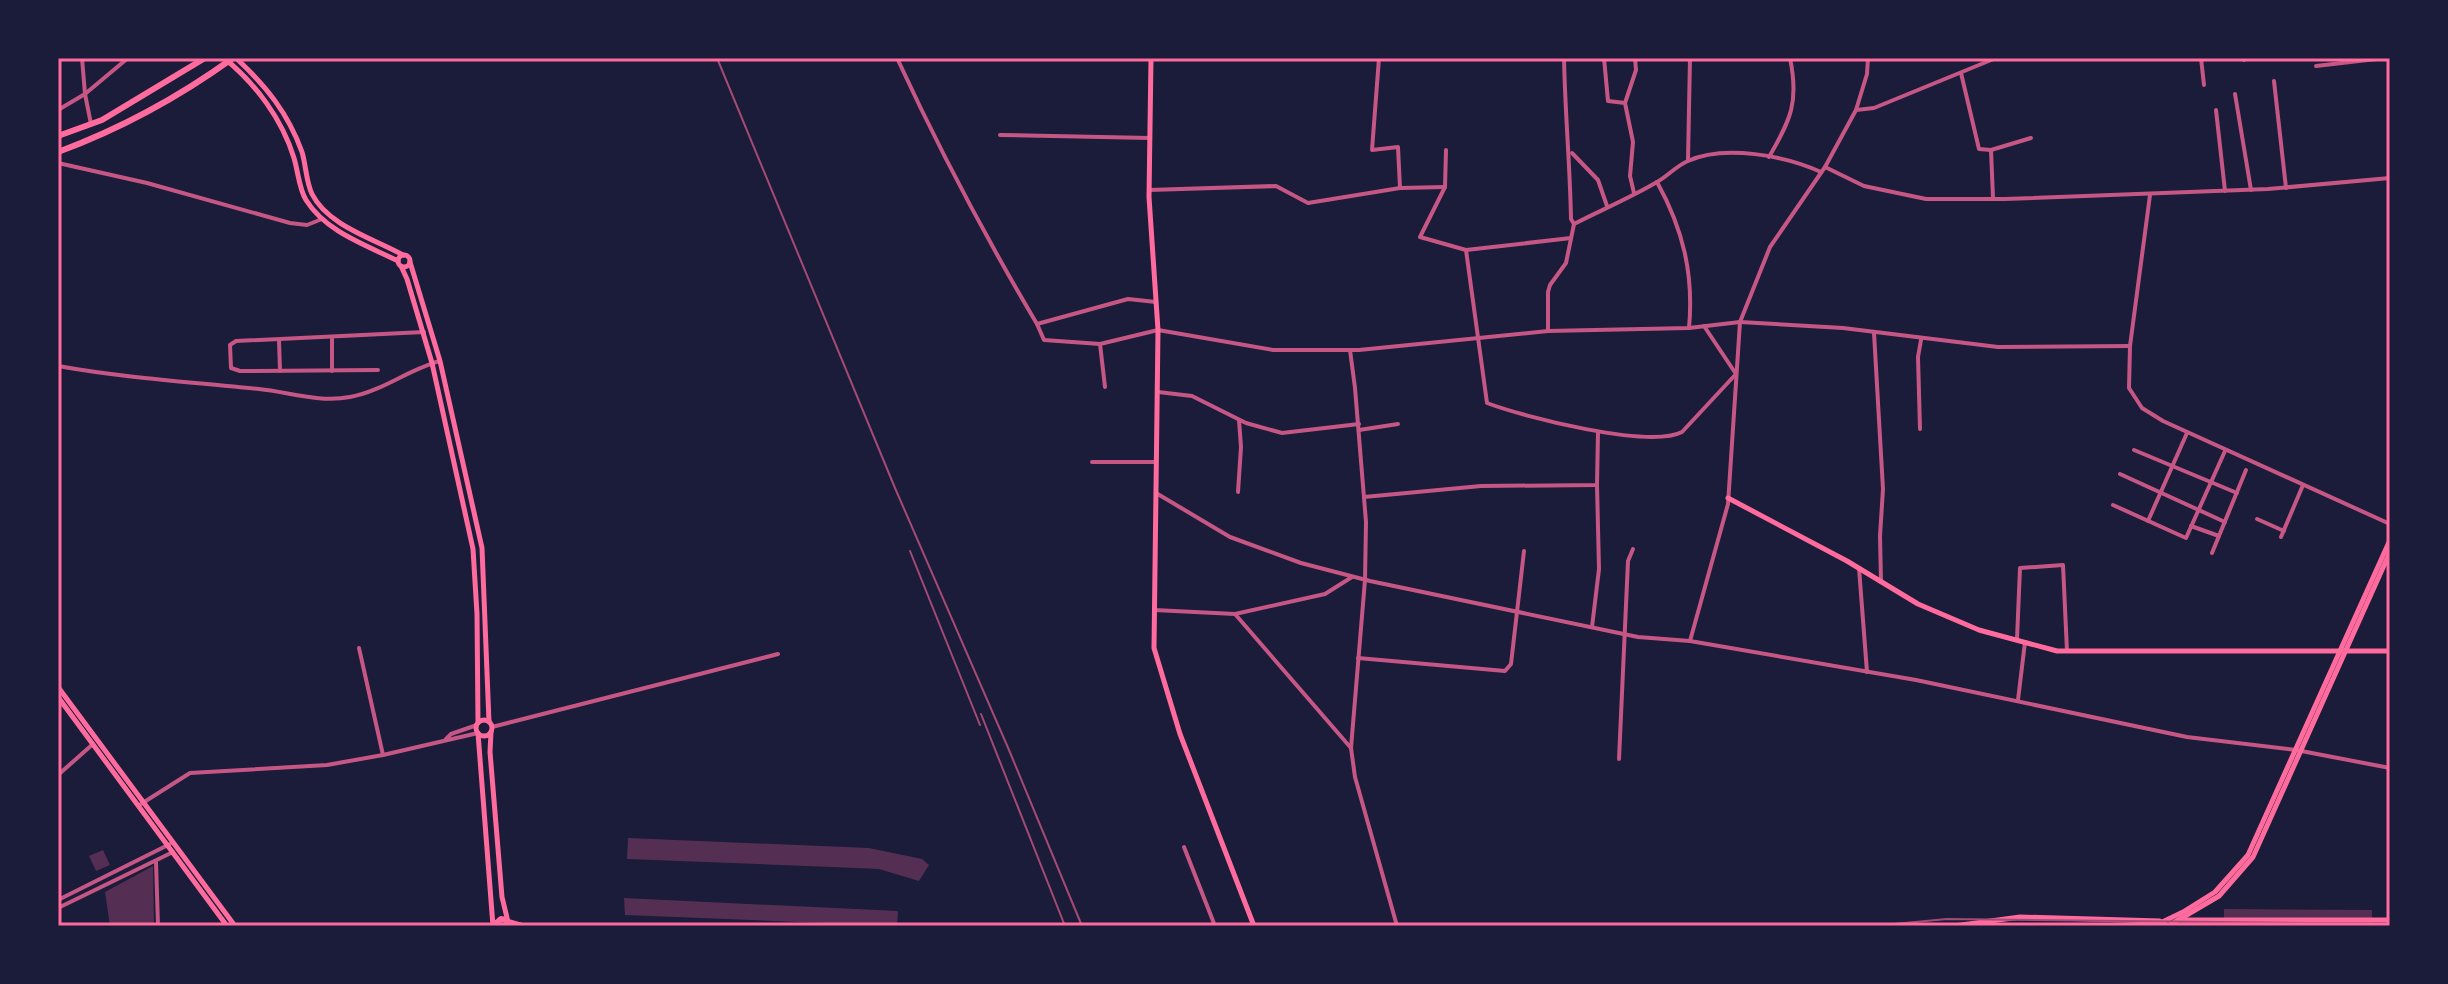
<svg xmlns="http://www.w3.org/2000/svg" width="2448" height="984" viewBox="0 0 2448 984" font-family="'Alegreya Sans',sans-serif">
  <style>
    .building { fill: #542f53 }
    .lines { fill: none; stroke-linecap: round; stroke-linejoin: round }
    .minor { stroke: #c65784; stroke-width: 4 }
    .tertiary { stroke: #c65784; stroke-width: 4 }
    .secondary { stroke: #ff6b9d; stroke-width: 5 }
    .primary { stroke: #ff6b9d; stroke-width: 6 }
    .rail { stroke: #a44b75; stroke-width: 2 }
    .neatline { fill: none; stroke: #ff6b9d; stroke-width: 3 }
  </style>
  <rect width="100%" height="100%" fill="#1b1b3a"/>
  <g class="building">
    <path d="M628,838L869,848L922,859L929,865L919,881L879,869L857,868L627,859Z"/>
    <path d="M103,850L110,865L96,871L89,856Z"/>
    <path d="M153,866L154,926H110L105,892Z"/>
    <path d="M624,898L898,911L897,926L625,915Z"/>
    <path d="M2224,909L2372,910V926H2224Z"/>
  </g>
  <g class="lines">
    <g class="minor">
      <path d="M897,58C939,149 986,238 1037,324L1128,299L1156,302"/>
      <path d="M1356,58H1368"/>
      <path d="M1379,58L1372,150L1398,147L1400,188L1445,187"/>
      <path d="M1564,58C1565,112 1570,165 1571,219L1574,224"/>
      <path d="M1604,58L1608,101L1625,103L1633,142L1630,176L1634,193"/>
      <path d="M2201,58L2204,85"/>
      <path d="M2244,58V60"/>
      <path d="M2316,66L2385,58"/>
      <path d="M1961,73L1979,149L1991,150L2031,138"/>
      <path d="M2274,81L2286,188"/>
      <path d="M2235,94L2251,190"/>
      <path d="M1625,103L1636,70L1635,58"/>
      <path d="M58,110L85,94L128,58"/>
      <path d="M2216,110L2225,191"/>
      <path d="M1000,135L1150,138"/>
      <path d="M1446,150L1445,187L1420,237L1466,250L1487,403C1524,417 1649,449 1682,432L1736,374L1704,326"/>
      <path d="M1991,150L1993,198"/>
      <path d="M1572,153L1598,180L1607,206"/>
      <path d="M1769,157C1791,119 1799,102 1790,58"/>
      <path d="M1688,160L1690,58"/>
      <path d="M58,163L147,183L290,223L307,225L322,219"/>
      <path d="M1657,182C1683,229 1694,274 1689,328"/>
      <path d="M1149,190L1276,186L1308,203L1400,188"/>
      <path d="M1466,250L1571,238"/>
      <path d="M1740,322L1843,328L1998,347L2130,346"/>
      <path d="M1037,324L1044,340L1100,344L1105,387"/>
      <path d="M1548,331V292L1550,285L1566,263L1574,224C1601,210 1630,198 1657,182C1668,176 1676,166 1688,161C1724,144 1786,156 1821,172"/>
      <path d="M1874,333L1883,489L1880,536L1881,582"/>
      <path d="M332,339V371"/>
      <path d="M279,340L280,371"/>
      <path d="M1100,344L1158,330"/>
      <path d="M58,366C125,378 192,382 259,389C289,392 319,403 350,397C383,391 409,369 440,361"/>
      <path d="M378,370L240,371L231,368L230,345L236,341L424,332"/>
      <path d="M1158,392L1192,396L1246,423L1282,433L1359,424"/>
      <path d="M1920,429L1918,357L1921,340"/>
      <path d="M1359,430L1398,424"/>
      <path d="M2134,450L2237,493"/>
      <path d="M1092,462H1156"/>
      <path d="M2120,474L2225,522"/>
      <path d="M1238,492L1241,447L1239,420"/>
      <path d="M1364,497L1481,486L1597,485L1598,432"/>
      <path d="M2113,505L2186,538L2225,451"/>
      <path d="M2257,519L2284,531"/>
      <path d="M2148,521L2187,433"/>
      <path d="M2191,526L2219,536"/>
      <path d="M2281,537L2303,485"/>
      <path d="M2212,553L2246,470"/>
      <path d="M1859,568L1867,672"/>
      <path d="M1154,610L1235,614L1325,594L1352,577"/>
      <path d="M1235,614L1351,748"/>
      <path d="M1592,627L1599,569L1597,485"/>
      <path d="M2017,639L2020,568L2063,565L2067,651"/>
      <path d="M1690,641L1916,680L2187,737L2296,750L2390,768"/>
      <path d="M359,648L383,755"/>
      <path d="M1358,658L1505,671L1511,664L1524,551"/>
      <path d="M2018,700L2025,642"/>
      <path d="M492,727L778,654"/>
      <path d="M1619,759L1628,561L1633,549"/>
      <path d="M58,775L93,744"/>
      <path d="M1184,847L1215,926"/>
      <path d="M156,862L158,926"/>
    </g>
    <g class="tertiary">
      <path d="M82,58L85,94L91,124"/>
      <path d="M1856,110L1867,74L1868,58"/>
      <path d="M1825,167L1864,186L1926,199H2005L2268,189L2390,178"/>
      <path d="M2150,195L2130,346L2129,388L2142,408L2163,421L2390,524"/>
      <path d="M1158,330L1273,350H1359L1548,331L1689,328L1740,322"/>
      <path d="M1350,350L1355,388L1366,522L1365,580L1351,748L1355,777L1397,926"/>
      <path d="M1156,493L1230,537L1301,563L1370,581L1638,637L1690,641L1728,504L1740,322L1770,247L1825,167L1856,110L1874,108L1996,58"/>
      <path d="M446,739L451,734L477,725"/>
      <path d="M141,804L190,773L327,765L383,755L478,733"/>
      <path d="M58,900L170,844"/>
      <path d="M58,908L173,852"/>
    </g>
    <g class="secondary">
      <path d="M224,58C256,84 282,119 294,158C298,171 299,189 306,200C326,232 366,245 398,261"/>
      <path d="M236,58C266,86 288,113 302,152C306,165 306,182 312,194C328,226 375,239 403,255"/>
      <path d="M1151,58L1149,197L1158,330L1154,648L1180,734L1254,926"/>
      <circle cx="404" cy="261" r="6"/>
      <path d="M410,262L440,361L482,548L489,722"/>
      <path d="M401,266L407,279L432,363L473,549L477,614L478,723"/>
      <path d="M1728,498L1847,561L1918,604L1979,630L2057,651H2390"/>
      <path d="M58,687L235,926"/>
      <path d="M58,697L227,926"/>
      <circle cx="484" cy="728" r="8"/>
      <path d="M491,732L490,752L502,897L508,922"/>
      <path d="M478,733L493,926"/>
      <path d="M2182,920H2390"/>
      <path d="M1954,926L2020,917L2160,921"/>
      <path d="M2154,926L2183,912L2215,892L2248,855L2390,540"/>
      <path d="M2168,926L2219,896L2253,857L2390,552"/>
    </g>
    <g class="primary">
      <path d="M58,136L102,120L205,58"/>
      <path d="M58,152C120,129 179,97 233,58"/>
      <path d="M508,922L522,926"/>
      <path d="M493,926L501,919L506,920L510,926"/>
    </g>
    <g class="rail">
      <path d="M717,58L895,488L1009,750L1082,926"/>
      <path d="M910,551L980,725"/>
      <path d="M981,714L1065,926"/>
      <path d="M1872,926L1947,919L2390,924"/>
    </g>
  </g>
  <rect width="2448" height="984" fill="none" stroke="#1b1b3a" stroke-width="120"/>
  <rect x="60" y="60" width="2328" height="864" class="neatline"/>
</svg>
